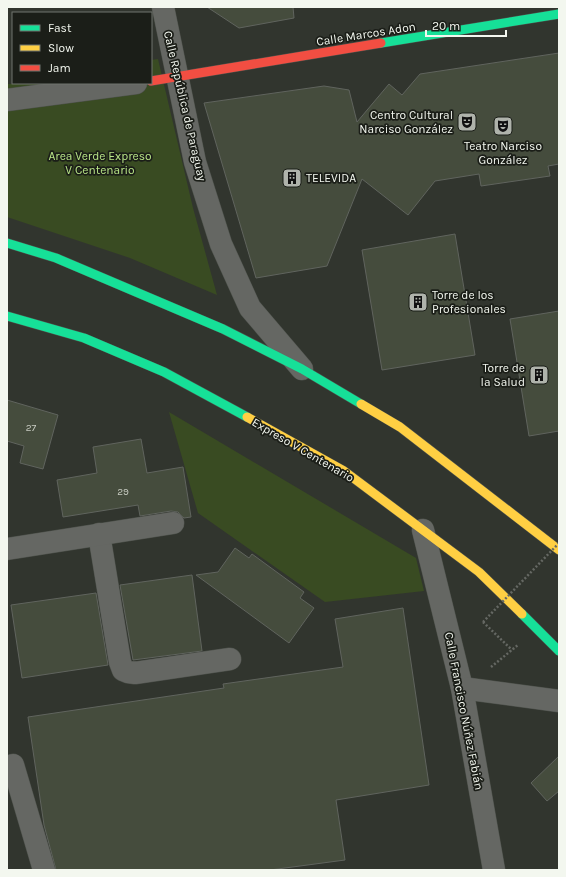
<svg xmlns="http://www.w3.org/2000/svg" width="566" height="877" viewBox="0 0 566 877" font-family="Karla,sans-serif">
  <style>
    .green { fill: #394b22 }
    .building { fill: #454c3d; stroke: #60645e }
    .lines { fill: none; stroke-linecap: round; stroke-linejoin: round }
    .street-casing { stroke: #4d514b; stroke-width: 23 }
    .fast-casing { stroke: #4d514b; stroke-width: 10 }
    .slow-casing { stroke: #4d514b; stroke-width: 10 }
    .jam-casing { stroke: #4d514b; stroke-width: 10 }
    .path { stroke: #656863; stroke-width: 2.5; stroke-dasharray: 2 2; stroke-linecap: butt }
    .street { stroke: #656763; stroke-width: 22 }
    .fast { stroke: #16e098; stroke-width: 9 }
    .slow { stroke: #ffcf43; stroke-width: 9 }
    .jam { stroke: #f24e42; stroke-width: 9 }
    .path-bridge { stroke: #656863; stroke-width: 2.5; stroke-dasharray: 2 2; stroke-linecap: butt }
    .labels { text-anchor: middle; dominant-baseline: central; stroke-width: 3.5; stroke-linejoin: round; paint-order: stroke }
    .number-label { font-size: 10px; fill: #c8ccc2 }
    .street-label { font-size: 12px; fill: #f3f7ef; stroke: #1b1e18 }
    .poi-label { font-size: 12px; fill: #f3f7ef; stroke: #1b1e18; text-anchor: end }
    .park-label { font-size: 12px; fill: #b8e487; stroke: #1b1e18 }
  </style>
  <rect width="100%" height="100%" fill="#31352e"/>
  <g class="green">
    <path d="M158,59L193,208L217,295L130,258L7,217V84L151,83V60Z"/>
    <path d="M169,412L416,558L424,591L325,602L198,513Z"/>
  </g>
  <g class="building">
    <path d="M207,7H293L294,18L239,28Z"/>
    <path d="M559,53V164L548,166L550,176L481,186L479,174L435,181L408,215L362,179L327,266L256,278L204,103L324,86L349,90L357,122L389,84L402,95L420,74Z"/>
    <path d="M455,234L475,355L382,370L362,250Z"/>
    <path d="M559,311V431L529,436L510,319Z"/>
    <path d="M7,400L58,415L43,469L20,463L24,446L7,441Z"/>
    <path d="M141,439L147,473L183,467L191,517L184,518L178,512L171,511L140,516L138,505L63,517L57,480L97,473L93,447Z"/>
    <path d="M235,548L249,558L252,554L304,592L300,598L314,608L289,643L196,575L218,572Z"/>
    <path d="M192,575L202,651L133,660L120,585Z"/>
    <path d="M96,593L108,665L22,678L11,605Z"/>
    <path d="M403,608L429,785L336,800L345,860L270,870H56L44,825L28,717L224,688L223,684L343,667L335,619Z"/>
    <path d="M559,756V791L547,801L531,783Z"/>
  </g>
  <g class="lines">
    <g class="street-casing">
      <g id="street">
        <path d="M163,7L195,162L221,244L250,308L302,369"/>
        <path d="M7,100L136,83"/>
        <path d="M423,530L462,688L494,870"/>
        <path d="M99,534L120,662L123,670L128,672L135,673L230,659"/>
        <path d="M7,549L173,523"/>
        <path d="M462,688L559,701"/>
        <path d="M13,765L44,870"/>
      </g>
    </g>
    <g class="fast-casing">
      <g id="fast">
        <path d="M381,43L559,14"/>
        <path d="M7,243L56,258L223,329L302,369L361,404"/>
        <path d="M7,316L84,338L164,372L247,417"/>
        <path d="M522,614L559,651"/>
      </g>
    </g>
    <g class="slow-casing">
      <g id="slow">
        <path d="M361,404L400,427L559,550"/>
        <path d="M247,417L344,471L479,572L522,614"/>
      </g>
    </g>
    <g class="jam-casing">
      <path id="jam" d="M151,81L381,43"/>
    </g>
    <g class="path">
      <path d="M483,622L512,650"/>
      <path d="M491,667L518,645"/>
    </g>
    <use href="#street" class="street"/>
    <use href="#fast" class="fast"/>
    <use href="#slow" class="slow"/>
    <use href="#jam" class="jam"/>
    <path class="path-bridge" d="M483,622L559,543"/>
  </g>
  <defs>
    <g id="theatre-square" transform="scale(1)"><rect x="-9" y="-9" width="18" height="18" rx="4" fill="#afb3ab" stroke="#1b1e18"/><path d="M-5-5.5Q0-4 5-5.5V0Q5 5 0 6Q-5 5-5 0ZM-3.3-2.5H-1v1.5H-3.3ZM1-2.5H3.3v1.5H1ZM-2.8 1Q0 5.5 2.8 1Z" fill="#111"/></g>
    <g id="building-square" transform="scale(1)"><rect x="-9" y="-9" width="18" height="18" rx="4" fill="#afb3ab" stroke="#1b1e18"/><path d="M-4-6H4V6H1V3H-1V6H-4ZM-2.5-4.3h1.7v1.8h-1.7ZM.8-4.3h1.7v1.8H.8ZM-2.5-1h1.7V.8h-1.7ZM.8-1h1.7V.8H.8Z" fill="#111"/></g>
  </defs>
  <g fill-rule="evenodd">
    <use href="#theatre-square" x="467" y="122"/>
    <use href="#theatre-square" x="503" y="126"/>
    <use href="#building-square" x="292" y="178"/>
    <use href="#building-square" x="418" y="302"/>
    <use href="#building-square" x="539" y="375"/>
  </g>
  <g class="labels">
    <g class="number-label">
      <text x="31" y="428">27</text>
      <text x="123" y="492">29</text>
    </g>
    <g class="street-label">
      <text transform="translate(366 34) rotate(-9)">Calle Marcos Adon</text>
      <text transform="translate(185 106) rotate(77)">Calle República de Paraguay</text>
      <text transform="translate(303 450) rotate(30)">Expreso V Centenario</text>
      <text transform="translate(464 711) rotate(79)">Calle Francisco Núñez Fabián</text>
    </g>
    <g class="poi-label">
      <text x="453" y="115">Centro Cultural<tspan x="453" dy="14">Narciso González</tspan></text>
      <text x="503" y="146" text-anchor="middle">Teatro Narciso<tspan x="503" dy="14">González</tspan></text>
      <text x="306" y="178" text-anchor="start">TELEVIDA</text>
      <text x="432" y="295" text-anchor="start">Torre de los<tspan x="432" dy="14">Profesionales</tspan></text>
      <text x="525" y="368">Torre de<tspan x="525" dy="14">la Salud</tspan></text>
    </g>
    <g class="park-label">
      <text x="100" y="156">Area Verde Expreso<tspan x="100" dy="14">V Centenario</tspan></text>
    </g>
  </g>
  <rect width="566" height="877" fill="none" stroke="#f3f7ef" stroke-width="16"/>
  <rect x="12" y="12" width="140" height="72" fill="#1b1e18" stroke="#71756e"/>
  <rect x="20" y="25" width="20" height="6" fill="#16e098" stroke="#71756e"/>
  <text x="48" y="32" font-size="12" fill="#f3f7ef">Fast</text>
  <rect x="20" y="45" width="20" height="6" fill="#ffcf43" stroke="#71756e"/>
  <text x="48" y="52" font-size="12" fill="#f3f7ef">Slow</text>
  <rect x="20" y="65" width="20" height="6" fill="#f24e42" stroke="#71756e"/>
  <text x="48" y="72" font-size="12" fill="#f3f7ef">Jam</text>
  <path d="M426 30v6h80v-6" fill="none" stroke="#f3f7ef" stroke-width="2"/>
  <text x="432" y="30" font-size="12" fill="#f3f7ef" stroke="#1b1e18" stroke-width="3" paint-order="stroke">20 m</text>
</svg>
